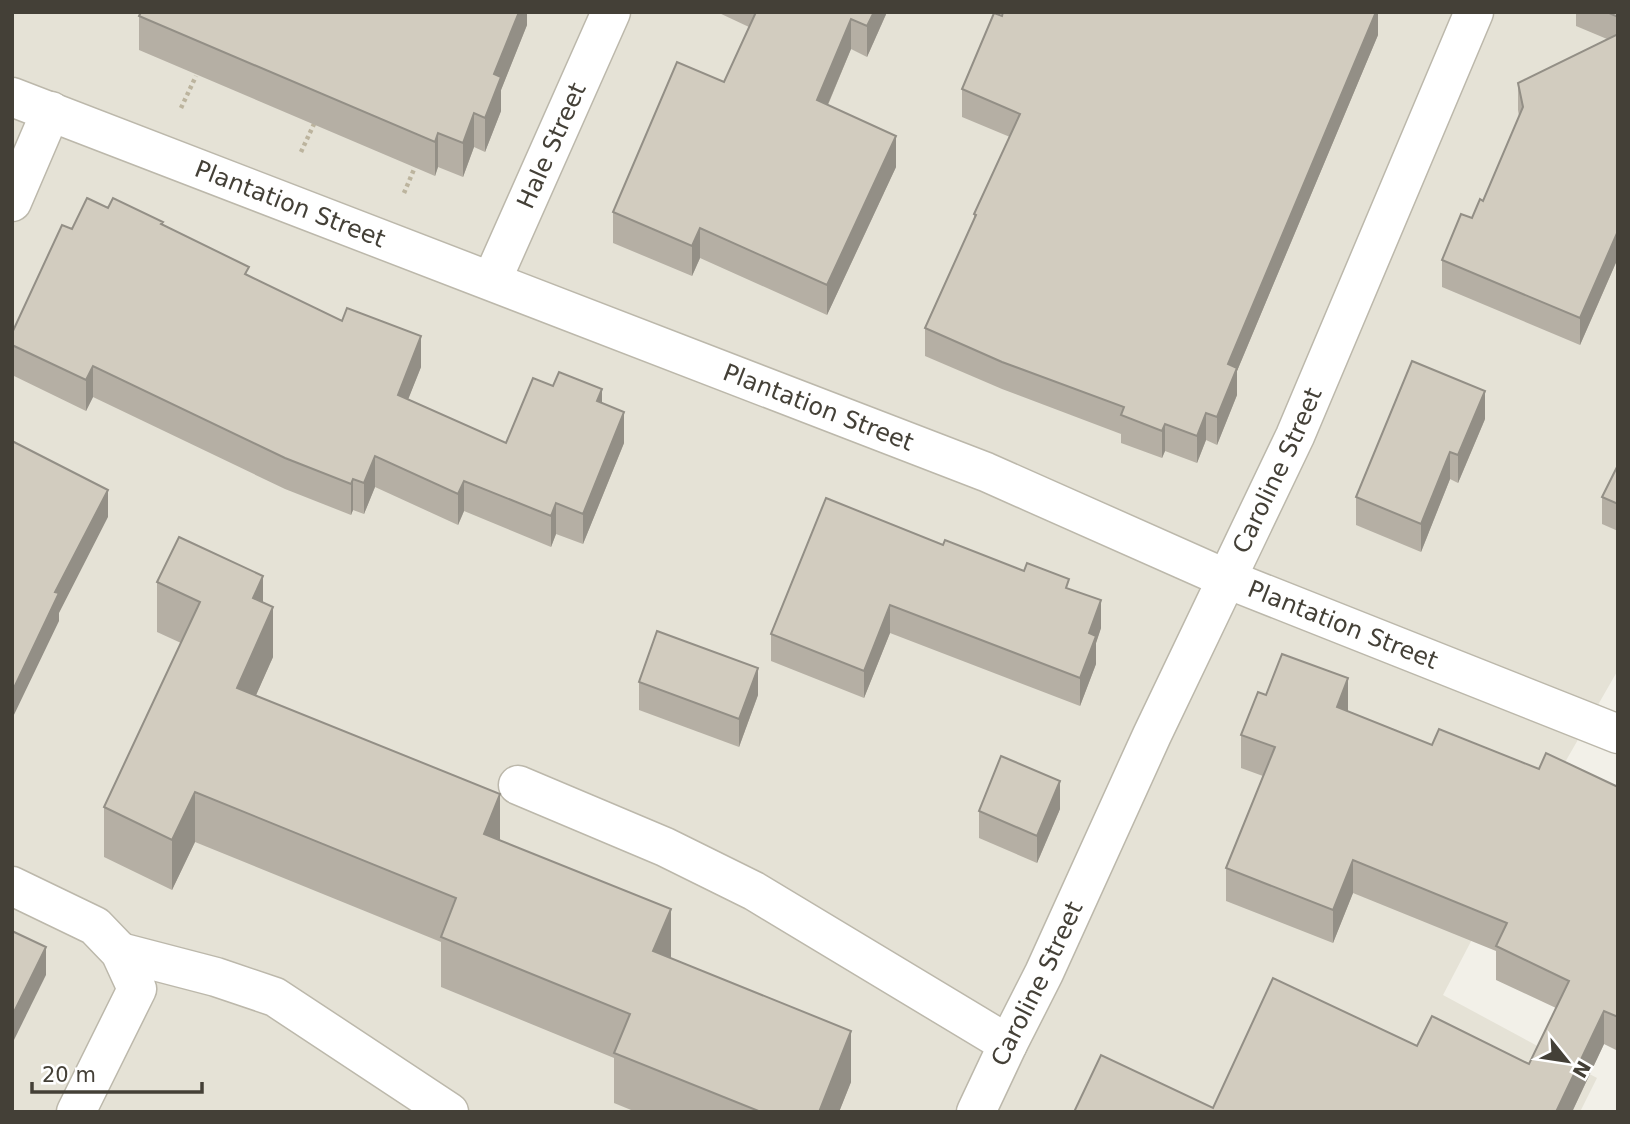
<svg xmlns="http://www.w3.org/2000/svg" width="1630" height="1124" viewBox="0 0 1630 1124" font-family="'DejaVu Sans',sans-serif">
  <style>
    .residential { fill: #e5e2d6 }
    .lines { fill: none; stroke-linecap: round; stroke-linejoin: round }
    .minor-casing { stroke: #bcb8ab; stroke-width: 41 }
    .path { stroke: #bcb49e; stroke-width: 4.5; stroke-dasharray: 3.5 3.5; stroke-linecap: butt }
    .minor { stroke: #fff; stroke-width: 38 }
    .wall { fill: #b5afa4 }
    .shaded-wall { fill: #938f86 }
    .building { fill: #d2ccbf; stroke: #938f86; stroke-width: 2 }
    .labels { text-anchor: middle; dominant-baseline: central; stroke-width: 5; stroke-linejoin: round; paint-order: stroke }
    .street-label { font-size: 24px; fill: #444037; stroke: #fff }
  </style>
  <rect width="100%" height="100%" fill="#f2f0e8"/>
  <path class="residential" d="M12,12H1618V670L1560,771L1443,995L1597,1078L1580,1112H12Z"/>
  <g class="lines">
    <g class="minor-casing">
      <g id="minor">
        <path id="s1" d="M12,97L986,472L1227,579L1618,734"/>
        <path d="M12,202L51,111"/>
        <path id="s2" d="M492,280L611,12"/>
        <path d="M518,785L665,847L754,891L1008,1044"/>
        <path d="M12,886L95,926L120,952L137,989L76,1112"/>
        <path d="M120,952L216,977L275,997L449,1112"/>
        <path id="s3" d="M976,1112L1008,1044L1044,973L1152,735L1295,436L1474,12"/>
      </g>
    </g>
    <g class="path">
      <path d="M181,108L196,76"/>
      <path d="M301,152L314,124"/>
      <path d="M404,193L415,167"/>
    </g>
    <use href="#minor" class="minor"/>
  </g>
  <g class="wall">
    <path d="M527,12V25L501,90V111L485,152L474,147L463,177L438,167L435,176L139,50V16Z"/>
    <path d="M717,12H887L867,57L851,49L828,105L896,167L827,315L700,258L692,276L613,243V212L724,82L749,27Z"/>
    <path d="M1378,12V35L1237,371V395L1217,445L1206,440L1197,463L1165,451L1162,458L1121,443V434L1002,389L925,356V328L974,221V214L1010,137L962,117V89L1002,16Z"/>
    <path d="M1576,12H1618V258L1580,345L1442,287V260L1483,201L1519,116L1518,110V83L1607,39L1576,26Z"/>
    <path d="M108,208L163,224L249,276L421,367L408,399L506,443L553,386L602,403L624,443L583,544L556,534L551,547L464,511L458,525L375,487L364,514L353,510L351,515L285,489L93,397L86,411L12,375V333L72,229Z"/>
    <path d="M1485,419L1458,483L1450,479L1421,552L1356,525V497Z"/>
    <path d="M1618,465V531L1602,524V497Z"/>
    <path d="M943,545L1069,589L1101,628L1096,643V664L1080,706L890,633L864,698L771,661V634Z"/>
    <path d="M157,582L263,603L273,657L256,695L500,840L671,959L851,1082L839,1112H636L614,1103V1058L441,987V942L195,842L172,890L104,857V807L181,643L157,632Z"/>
    <path d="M639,682L758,695L739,747L639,710Z"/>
    <path d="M1266,695L1348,711L1432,745L1618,787V1051L1604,1044L1572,1112H1074L1213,1108L1417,1046L1529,1064L1556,1008L1496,980V951L1353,893L1333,943L1226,901V868L1263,776L1241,768V735Z"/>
    <path d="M1060,809L1037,863L979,838V811Z"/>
  </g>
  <g class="shaded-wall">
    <path d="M519,12H527V25L501,90V111L485,152V118L494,74Z"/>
    <path d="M874,12H887L867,57V26Z"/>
    <path d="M1376,12H1378V35L1237,371V395L1217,445V417L1228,364Z"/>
    <path d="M851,19V49L817,130V100Z"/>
    <path d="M474,113V147L463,177V143Z"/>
    <path d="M438,133V167L435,176V142Z"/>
    <path d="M896,136V167L827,315V285Z"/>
    <path d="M700,228V258L692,276V246Z"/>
    <path d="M1618,231V258L1580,345V318Z"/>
    <path d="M421,336V367L398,425V395Z"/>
    <path d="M93,366V397L86,411V380Z"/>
    <path d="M602,389V420L597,401Z"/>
    <path d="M1485,391V419L1458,483V455Z"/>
    <path d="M624,412V443L583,544V514Z"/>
    <path d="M1206,413V440L1197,463V436Z"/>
    <path d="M1165,424V451L1162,458V431Z"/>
    <path d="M1450,452V479L1421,552V524Z"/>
    <path d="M375,456V487L364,514V483Z"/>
    <path d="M353,479V510L351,515V484Z"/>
    <path d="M464,481V511L458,525V494Z"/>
    <path d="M108,490V517L59,613V621L12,719V692L55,592Z"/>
    <path d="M556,503V534L551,547V516Z"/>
    <path d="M263,576V627L253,598Z"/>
    <path d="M1101,600V628L1096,643V664L1080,706V678L1089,633Z"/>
    <path d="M890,605V633L864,698V671Z"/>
    <path d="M273,607V657L237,738V688Z"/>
    <path d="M758,668V695L739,747V719Z"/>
    <path d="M1348,678V712L1337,707Z"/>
    <path d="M1060,781V809L1037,863V836Z"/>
    <path d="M195,792V842L172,890V840Z"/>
    <path d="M500,794V844L484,834Z"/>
    <path d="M1353,860V893L1333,943V910Z"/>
    <path d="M671,909V959L653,951Z"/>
    <path d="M46,947V975L12,1044V1016Z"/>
    <path d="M1604,1011V1044L1572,1112H1556Z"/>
    <path d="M851,1031V1082L839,1112H819Z"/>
  </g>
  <g class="building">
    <path d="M141,12H519L494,74L501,77L485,118L474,113L463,143L438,133L435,142L139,16Z"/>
    <path d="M756,12H874L867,26L851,19L817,100L896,136L827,285L700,228L692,246L613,212L677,62L724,82Z"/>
    <path d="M1003,12H1376L1228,364L1237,368L1217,417L1206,413L1197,436L1165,424L1162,431L1121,415L1124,407L1002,362L925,328L976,215L974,214L1020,114L962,89L994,13L1002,16Z"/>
    <path d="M1607,12H1618V17Z"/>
    <path d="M1618,34V231L1580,318L1442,260L1461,214L1472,218L1480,199L1483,201L1523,107L1518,83Z"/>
    <path d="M87,198L108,208L113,198L163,222L161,224L249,267L245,274L342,321L347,308L421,336L398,395L506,443L533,378L553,386L559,372L602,389L597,401L624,412L583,514L556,503L551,516L464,481L458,494L375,456L364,483L353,479L351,484L285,458L93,366L86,380L12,345V333L62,225L72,229Z"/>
    <path d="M1412,361L1485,391L1458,455L1450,452L1421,524L1356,497Z"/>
    <path d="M12,441L108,490L55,592L59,593L12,692Z"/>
    <path d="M1618,465V504L1602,497Z"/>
    <path d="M826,498L943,545L945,540L1024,571L1027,563L1069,579L1066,588L1101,600L1089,633L1096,636L1080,678L890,605L864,671L771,634Z"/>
    <path d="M179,537L263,576L253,598L273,607L237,688L500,794L484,834L671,909L653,951L851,1031L819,1112H761L614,1053L630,1014L441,937L456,898L195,792L172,840L104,807L200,602L157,582Z"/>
    <path d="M657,631L758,668L739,719L639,682Z"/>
    <path d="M1282,654L1348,678L1337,707L1432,745L1439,729L1539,769L1546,753L1618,787V1017L1604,1011L1556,1112H1074L1101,1055L1213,1108L1273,978L1417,1046L1432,1016L1529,1064L1569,981L1496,946L1507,923L1353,860L1333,910L1226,868L1275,747L1241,735L1258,692L1266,695Z"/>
    <path d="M1001,756L1060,781L1037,836L979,811Z"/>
    <path d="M12,931L46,947L12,1016Z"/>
  </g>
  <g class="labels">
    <g class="street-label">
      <text stroke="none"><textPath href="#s2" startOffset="147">Hale Street</textPath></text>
      <text stroke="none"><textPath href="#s1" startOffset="298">Plantation Street</textPath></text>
      <text stroke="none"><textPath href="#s1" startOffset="864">Plantation Street</textPath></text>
      <text stroke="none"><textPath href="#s3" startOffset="709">Caroline Street</textPath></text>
      <text stroke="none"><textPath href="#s1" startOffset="1432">Plantation Street</textPath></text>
      <text stroke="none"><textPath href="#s3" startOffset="142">Caroline Street</textPath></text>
    </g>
  </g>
  <rect width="1630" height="1124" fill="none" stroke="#444037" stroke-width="28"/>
  <g transform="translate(1567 1061) rotate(120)" stroke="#ffffff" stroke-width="5" paint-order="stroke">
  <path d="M0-5L12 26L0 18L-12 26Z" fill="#444037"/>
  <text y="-10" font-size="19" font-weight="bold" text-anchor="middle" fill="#444037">N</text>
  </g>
  <path d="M32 1082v10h170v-10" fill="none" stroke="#444037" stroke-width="3.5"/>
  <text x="42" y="1082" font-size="21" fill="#444037" stroke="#ffffff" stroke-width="5" paint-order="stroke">20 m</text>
</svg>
